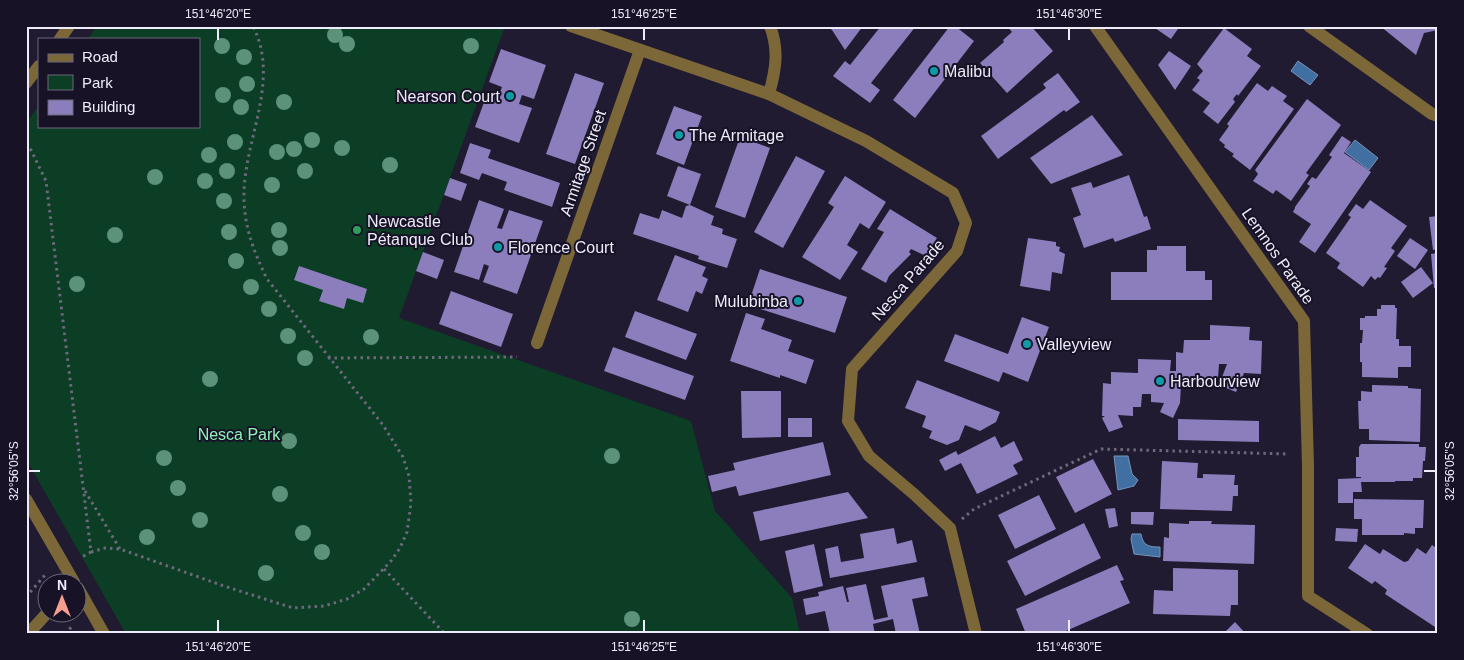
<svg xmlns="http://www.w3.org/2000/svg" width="1464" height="660" viewBox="0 0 1464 660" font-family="Arial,sans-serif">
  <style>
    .green { fill: #0b3e25 }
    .water { fill: #426fa2; stroke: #7694bc }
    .building { fill: #8c7dbd }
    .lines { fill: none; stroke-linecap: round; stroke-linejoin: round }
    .path { stroke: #6d697b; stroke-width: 3; stroke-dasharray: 2.5 4; stroke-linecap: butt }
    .minor { stroke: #7c6738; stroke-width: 12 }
    .tree { fill: #5c917a }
    .ticks { fill: none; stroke: #eeecfa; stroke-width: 2 }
    .culture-dot { fill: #0f9aa8; stroke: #171226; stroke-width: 2 }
    .leisure-dot { fill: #2e9e5b; stroke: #171226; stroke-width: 2 }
    .labels { text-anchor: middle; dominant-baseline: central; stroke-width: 4; stroke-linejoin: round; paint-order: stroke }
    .poi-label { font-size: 16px; fill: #eeecfa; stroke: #171226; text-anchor: start }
    .street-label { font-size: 16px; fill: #eeecfa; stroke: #171226 }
    .park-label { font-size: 16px; fill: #8ef2b7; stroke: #171226 }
    .neatline { fill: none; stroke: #eeecfa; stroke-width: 2 }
    .ticks-label { font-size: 12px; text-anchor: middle; fill: #eeecfa }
  </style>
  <rect width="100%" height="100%" fill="#201b30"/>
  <path class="green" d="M97,26H505L399,318L691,421L715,511L792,598L800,634H126L26,459V123L39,106V126H199V39H88Z"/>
  <g class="water">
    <path d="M1298,61L1318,75L1310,85L1291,71Z"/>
    <path d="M1355,140L1378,158L1369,170L1345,152Z"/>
    <path d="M1114,456H1128L1132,474L1138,480L1134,486L1118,490Z"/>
    <path d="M1132,534H1141C1143,546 1149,547 1160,547V557L1134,554L1131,539Z"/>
  </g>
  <g class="building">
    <path d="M827,26H863L845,50L832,30Z"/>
    <path d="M881,26H916L871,83L880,90L870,103L833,76L845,61L850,65Z"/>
    <path d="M950,26H955L974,41L915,118L893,100Z"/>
    <path d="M1007,26H1031L1053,51L1007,93L980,63L1004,42L1003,40L1012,32Z"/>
    <path d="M1152,26H1180L1171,39Z"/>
    <path d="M1380,26H1438V30L1424,33L1416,55Z"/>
    <path d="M1224,28L1252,49L1247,56L1261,66L1238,96L1237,94L1233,99L1235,102L1218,124L1203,112L1210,103L1192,90L1200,80L1197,78L1203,71L1197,64Z"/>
    <path d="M501,49L546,65L534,99L522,95L519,104L532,108L519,143L475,127L487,94L498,98L502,87L489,82Z"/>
    <path d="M1169,51L1191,66L1175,90L1158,65Z"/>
    <path d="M575,73L604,83L575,164L546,154Z"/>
    <path d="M1058,73L1080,102L1066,112L1064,110L998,159L981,136L1046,88L1043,84Z"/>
    <path d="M1257,83L1268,91L1272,86L1287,96L1283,101L1294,109L1250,170L1232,156L1234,154L1224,147L1225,145L1219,140L1229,126L1227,124Z"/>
    <path d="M1307,99L1341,125L1306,173L1309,175L1291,201L1276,190L1273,194L1253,181L1258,174L1255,170Z"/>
    <path d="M674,106L702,116L684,165L656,154Z"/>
    <path d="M1092,115L1123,155L1051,184L1030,158Z"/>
    <path d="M1342,136L1351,142L1344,153L1371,172L1315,253L1299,242L1311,224L1293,212L1295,208V207L1310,186L1307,184L1312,177L1316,179L1332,157L1329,155Z"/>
    <path d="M740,137L770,148L745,218L715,207Z"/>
    <path d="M470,143L491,150L488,158L560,183L552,207L504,190L507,182L482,173L479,180L460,173Z"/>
    <path d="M796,156L825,171L783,248L754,232Z"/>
    <path d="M678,166L701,174L690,205L667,196Z"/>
    <path d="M1129,175L1144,217L1147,216L1151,229L1115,242L1113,238L1084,248L1073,218L1081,215L1071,188L1091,182L1093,188Z"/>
    <path d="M845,176L886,202L869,229L860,223L847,245L858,252L840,280L802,257L834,207L828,203Z"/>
    <path d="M450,178L467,184L461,201L444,195Z"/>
    <path d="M479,200L504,209L497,228L502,229L509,210L543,221L517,294L483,282L489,266L484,264L479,280L454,272Z"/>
    <path d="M1370,200L1407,226L1391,248L1395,251L1384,267L1387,268L1380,278L1378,277L1375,280L1371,276L1363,287L1337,268L1340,263L1326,253L1351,217L1348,215L1356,204L1363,209Z"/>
    <path d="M690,205L714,216L711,225L723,229L722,234L737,239L727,268L698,259L699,256L633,234L640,213L659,219L662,210L682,218L686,206Z"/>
    <path d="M890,209L937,238L926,256L911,249L909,252L911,254L889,276L886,283L861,269L884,232L877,229Z"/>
    <path d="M1438,216V249L1433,250L1429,217Z"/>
    <path d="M1028,238L1056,242V246L1060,247L1059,251L1065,254L1062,274L1052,272L1050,291L1020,286Z"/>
    <path d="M1410,238L1428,250L1415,269L1397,256Z"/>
    <path d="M1157,246H1186V271H1205V280H1212V300H1111V272H1147V250H1157Z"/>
    <path d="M423,252L444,260L437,279L416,271Z"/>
    <path d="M1438,253V288H1434L1431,254Z"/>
    <path d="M675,255L706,267L702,276L708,279L702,294L696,291L688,312L657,300Z"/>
    <path d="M299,266L367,289L363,303L347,298L344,309L319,301L323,290L294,280Z"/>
    <path d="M1421,267L1433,283L1413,298L1401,282Z"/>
    <path d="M760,269L847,297L835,333L748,305Z"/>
    <path d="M451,291L513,314L501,347L439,324Z"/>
    <path d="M1381,305H1395V308H1397L1396,339H1399V346H1411V367H1398V378L1362,377V362H1360V343H1362L1363,330H1360V318H1365V316H1377V309H1381Z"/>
    <path d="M635,311L697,334L686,360L625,337Z"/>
    <path d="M746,313L765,319L761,329L792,340L788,351L814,360L806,384L780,375V378L730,361Z"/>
    <path d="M1022,317L1049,327L1028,382L1003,372L999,382L944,361L955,334L1008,354Z"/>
    <path d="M1210,325L1250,327L1249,340L1262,341L1261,374L1244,373L1236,392L1219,385L1227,364H1219L1218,378L1209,377V385L1181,384L1180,403L1173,418L1160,412L1164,403L1151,402V394H1142L1141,407H1133V416L1118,415L1123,427L1109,432L1102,418L1105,416H1102L1103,383L1111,384V372L1138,373V359L1171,360L1170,371H1176V352L1183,353L1184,340H1210Z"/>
    <path d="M613,347L694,376L685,400L604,371Z"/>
    <path d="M917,380L1000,412L996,422L980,431L965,425L959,440L947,445L929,438L932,431L922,427L926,416L905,408Z"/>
    <path d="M1372,385L1408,386V388L1421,389L1420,442L1369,440V429H1359L1358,401H1361V391L1372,392Z"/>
    <path d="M741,391H781V437L742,438Z"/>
    <rect x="788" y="418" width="24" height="19"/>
    <path d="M1178,419L1259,421V442L1178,440Z"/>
    <path d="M995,436L1001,448L1014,441L1023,460L1013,465L1018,474L977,494L961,463L945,471L939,460L956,451L958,455Z"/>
    <path d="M823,442L831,475L739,496L736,486L712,492L708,476L735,470L733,463Z"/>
    <path d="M1361,444H1419V447H1426L1425,461H1423L1422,478H1413V481H1395V482H1361L1362,492H1353V503H1338V479L1361,478V477H1356V457H1359V447Z"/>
    <path d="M1093,459L1112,494L1075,513L1056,477Z"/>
    <path d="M1162,461L1198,463L1197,478H1203V474L1235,475L1234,485H1238V496H1233L1232,511L1160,509Z"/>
    <path d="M848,492L868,518L760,541L753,512Z"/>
    <path d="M1039,495L1056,529L1015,549L998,515Z"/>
    <path d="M1354,499L1424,500L1423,528H1415V534L1404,533V535H1362V519H1354Z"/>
    <path d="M1115,508L1118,526L1109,528L1105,509Z"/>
    <path d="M1131,512H1154L1153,525L1131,524Z"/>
    <path d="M1189,521H1212L1211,524L1255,525L1254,564L1163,561L1164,537L1169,538V523L1189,524Z"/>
    <path d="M1084,523L1101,558L1025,596L1007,561Z"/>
    <path d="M894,528L897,544L912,540L917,562L830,578L825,549L838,546L841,562L864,558L860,534Z"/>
    <path d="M1336,528L1358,529L1357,542L1335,541Z"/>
    <path d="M814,544L823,586L794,593L785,551Z"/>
    <path d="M1365,544L1380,554L1383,549L1404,562L1408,561L1417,548L1426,554L1432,545L1438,549V629L1385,594L1387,590L1375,581L1372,584L1348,568Z"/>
    <path d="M1117,565L1124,580L1120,581L1130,603L1059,634H1026L1016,609Z"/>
    <path d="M1173,568L1238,570V605H1231L1230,616L1153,614L1154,590L1173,591Z"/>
    <path d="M924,577L928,596L912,599L920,634H896L893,619L873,624L875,634H830L825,611L806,615L803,599L819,596L818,592L843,586L847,602H849L846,588L866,584L874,620L888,617L881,586Z"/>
    <path d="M1235,622L1246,634H1223Z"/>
  </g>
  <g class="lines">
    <g class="path">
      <path d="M26,144L30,148L46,181L91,552L80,558"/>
      <path d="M328,358L517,357"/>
      <path d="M85,491L120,549"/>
      <path d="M962,519L974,509L1101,449L1289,454"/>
      <path d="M91,552L105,548L120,549L221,585L293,608L324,606L347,599L364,589L391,561L400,548L407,532L411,503L409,476L403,457L383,425L267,279C253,250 243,224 244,191C246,136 280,80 253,26"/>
      <path d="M384,569L445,634"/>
      <path d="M26,597L45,575"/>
      <path d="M65,634L73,625"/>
    </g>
    <g class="minor">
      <path d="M571,26L769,94L866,141L953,193L966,223L957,251L852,369L848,421L869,456L915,495L950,528L976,634"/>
      <path d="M1095,26L1304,321L1308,466V596L1367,634"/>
      <path d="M1309,26L1432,114L1438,116"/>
      <path d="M60,39L69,26"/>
      <path d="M26,83L39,66"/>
      <path d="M769,94C776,69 779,50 770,26"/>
      <path d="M537,343L640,50"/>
      <path d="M26,499L74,582"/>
      <path d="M78,588L104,634"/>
      <path d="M28,634L48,612"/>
    </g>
  </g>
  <g class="tree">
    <circle cx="335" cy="35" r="8"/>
    <circle cx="347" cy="44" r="8"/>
    <circle cx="222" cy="46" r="8"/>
    <circle cx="471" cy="46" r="8"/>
    <circle cx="244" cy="57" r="8"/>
    <circle cx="247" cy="84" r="8"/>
    <circle cx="223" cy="95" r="8"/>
    <circle cx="284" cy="102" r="8"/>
    <circle cx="241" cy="107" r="8"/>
    <circle cx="312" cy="140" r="8"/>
    <circle cx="235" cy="142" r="8"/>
    <circle cx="342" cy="148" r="8"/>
    <circle cx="294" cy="149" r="8"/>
    <circle cx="277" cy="152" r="8"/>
    <circle cx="209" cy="155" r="8"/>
    <circle cx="390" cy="165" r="8"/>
    <circle cx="227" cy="171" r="8"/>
    <circle cx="305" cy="171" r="8"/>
    <circle cx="155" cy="177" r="8"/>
    <circle cx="205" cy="181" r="8"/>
    <circle cx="272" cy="185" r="8"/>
    <circle cx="224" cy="201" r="8"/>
    <circle cx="279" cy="230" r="8"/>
    <circle cx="229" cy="232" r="8"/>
    <circle cx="115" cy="235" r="8"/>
    <circle cx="280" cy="248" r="8"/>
    <circle cx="236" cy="261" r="8"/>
    <circle cx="77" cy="284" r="8"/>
    <circle cx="251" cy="287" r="8"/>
    <circle cx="269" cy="309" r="8"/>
    <circle cx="288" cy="336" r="8"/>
    <circle cx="371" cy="337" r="8"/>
    <circle cx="305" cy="358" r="8"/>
    <circle cx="210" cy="379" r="8"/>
    <circle cx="289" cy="441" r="8"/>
    <circle cx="612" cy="456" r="8"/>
    <circle cx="164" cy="458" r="8"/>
    <circle cx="178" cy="488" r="8"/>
    <circle cx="280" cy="494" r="8"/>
    <circle cx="200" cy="520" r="8"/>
    <circle cx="303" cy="533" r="8"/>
    <circle cx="147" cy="537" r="8"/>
    <circle cx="322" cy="552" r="8"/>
    <circle cx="266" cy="573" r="8"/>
    <circle cx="632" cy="619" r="8"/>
  </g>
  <path class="ticks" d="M218,28V40M644,28V40M1069,28V40M28,471H40M1424,471H1436M218,620V632M644,620V632M1069,620V632"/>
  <g class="culture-dot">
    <circle cx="934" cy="71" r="5"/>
    <circle cx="510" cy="96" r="5"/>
    <circle cx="679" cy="135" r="5"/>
    <circle cx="498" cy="247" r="5"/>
    <circle cx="798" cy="301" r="5"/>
    <circle cx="1027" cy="344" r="5"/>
    <circle cx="1160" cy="381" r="5"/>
  </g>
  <circle class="leisure-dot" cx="357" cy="230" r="5"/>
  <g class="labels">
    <g class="poi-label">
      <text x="944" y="71">Malibu</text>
      <text x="500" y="96" text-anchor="end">Nearson Court</text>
      <text x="689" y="135">The Armitage</text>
      <text x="367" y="221">Newcastle<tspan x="367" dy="18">Pétanque Club</tspan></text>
      <text x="508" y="247">Florence Court</text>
      <text x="788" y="301" text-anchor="end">Mulubinba</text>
      <text x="1037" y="344">Valleyview</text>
      <text x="1170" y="381">Harbourview</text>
    </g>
    <g class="street-label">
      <text transform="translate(583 163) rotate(-71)">Armitage Street</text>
      <text transform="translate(1278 256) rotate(55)">Lemnos Parade</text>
      <text transform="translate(908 280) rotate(-49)">Nesca Parade</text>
    </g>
    <g class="park-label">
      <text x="239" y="434">Nesca Park</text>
    </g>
  </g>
  <rect width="1464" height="660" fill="none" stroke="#171226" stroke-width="55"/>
  <rect x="38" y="38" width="162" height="90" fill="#171226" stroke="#6d697b"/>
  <rect x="48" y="54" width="25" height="8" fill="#7c6738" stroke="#6d697b"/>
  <text x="82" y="62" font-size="15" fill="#eeecfa">Road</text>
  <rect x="48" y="75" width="25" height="15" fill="#0b3e25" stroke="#6d697b"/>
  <text x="82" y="88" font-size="15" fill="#eeecfa">Park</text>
  <rect x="48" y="100" width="25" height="15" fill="#8c7dbd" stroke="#6d697b"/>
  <text x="82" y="112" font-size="15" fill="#eeecfa">Building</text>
  <g transform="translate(62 598)"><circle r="24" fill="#171226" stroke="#6d697b"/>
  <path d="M0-4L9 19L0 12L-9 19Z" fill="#f59d8f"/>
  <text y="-8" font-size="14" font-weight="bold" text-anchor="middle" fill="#eeecfa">N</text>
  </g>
  <rect x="28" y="28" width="1408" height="604" class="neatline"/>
  <g class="ticks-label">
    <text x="218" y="18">151°46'20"E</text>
    <text x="644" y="18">151°46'25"E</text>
    <text x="1069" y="18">151°46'30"E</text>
    <text transform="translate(14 471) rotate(-90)" y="4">32°56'05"S</text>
    <text transform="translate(1450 471) rotate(-90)" y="4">32°56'05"S</text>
    <text x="218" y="651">151°46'20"E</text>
    <text x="644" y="651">151°46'25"E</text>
    <text x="1069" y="651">151°46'30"E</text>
  </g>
</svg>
